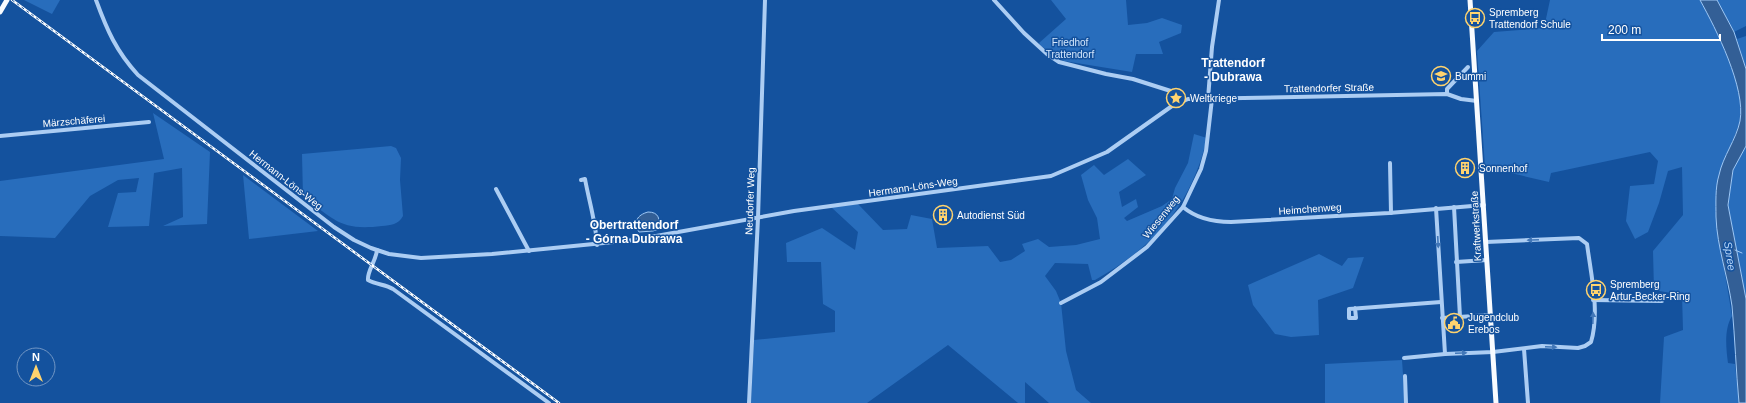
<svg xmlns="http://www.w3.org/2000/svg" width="1746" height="403" viewBox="0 0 1746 403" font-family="Helvetica,sans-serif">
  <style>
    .green { fill: #286dbc }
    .water { fill: #335f96; stroke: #9ec8f6 }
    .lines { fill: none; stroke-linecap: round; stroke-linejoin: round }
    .stream { stroke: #9ec8f6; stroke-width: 1 }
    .minor { stroke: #accdf3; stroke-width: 4 }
    .major { stroke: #f8fbff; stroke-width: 5 }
    .rail-casing { stroke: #fff; stroke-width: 2.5 }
    .rail { stroke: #14529e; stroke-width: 1; stroke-dasharray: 3; stroke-linecap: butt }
    .oneway { fill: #4277b8 }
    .labels { text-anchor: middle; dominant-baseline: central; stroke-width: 3; stroke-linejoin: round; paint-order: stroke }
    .poi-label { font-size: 10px; fill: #fff; stroke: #14529e; text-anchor: start }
    .park-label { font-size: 10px; fill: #d4e7fd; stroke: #14529e }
    .street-label { font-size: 10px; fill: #fff; stroke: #14529e }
    .water-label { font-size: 11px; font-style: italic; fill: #b8d7fa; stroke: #14529e }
    .quarter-label { font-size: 12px; font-weight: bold; fill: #fff; stroke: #14529e }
  </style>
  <rect width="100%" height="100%" fill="#14529e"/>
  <g class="green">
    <path d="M24,0H60L52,14Z"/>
    <path d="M1051,0H1126L1128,25L1147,23L1162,18L1182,25L1181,33L1159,42L1163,54H1136L1132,72L1064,61L1041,46L1039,43L1066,19Z"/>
    <path d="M1550,0H1700L1714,24L1730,64L1740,92L1742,109L1740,122L1719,175L1716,196V220L1732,316C1724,329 1726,348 1728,363L1735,364L1739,403H1660L1664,337L1683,330L1682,295L1654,290L1653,251L1683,215L1682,167L1668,171L1659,203L1648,232L1635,239L1626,221L1630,186L1654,184L1658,161L1650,152L1551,173L1549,182L1485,167L1477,51L1494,32L1544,28Z"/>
    <path d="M1717,0H1746V26L1734,32Z"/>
    <path d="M1746,36V69L1737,39Z"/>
    <path d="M153,113L210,152L207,224L163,226L183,217L182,168L154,173L149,226L108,227L118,193L136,192L139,178L118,180L90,196L55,238L0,236V181L164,159Z"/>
    <path d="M1194,134L1207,138C1191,206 1155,246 1095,280H1092L1088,264L1055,263L1045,276L1056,291L1061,303L1066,351L1076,390L1091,403H1049L1025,382V403H1018L948,345L867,403H751L754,340L835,332V311L823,304L821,262H787L786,243L822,228L855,250L858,232L831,207L858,204L883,230L907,229L911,215L932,219L937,248L988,246L1000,262L1011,260L1025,251L1022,244L1038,239L1049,247L1076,245L1100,239L1097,218L1088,200L1081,175L1094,165L1104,175L1128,159L1146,175L1119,192L1122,207L1136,199L1138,207L1124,218L1127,221L1162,206L1172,199L1175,188L1188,163Z"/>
    <path d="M391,146L396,148L401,158L400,180L403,216C398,225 391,225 382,226C341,231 335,220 303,197L302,154Z"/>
    <path d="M1746,146V299L1728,205L1733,170Z"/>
    <path d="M243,175L318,231L249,239Z"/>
    <path d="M1319,254L1342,266L1348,258L1364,257L1353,288L1318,300L1319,335L1291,337L1275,334L1253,305L1248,285Z"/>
    <path d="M1402,360L1405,403H1325V364Z"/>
  </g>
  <g class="water">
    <path d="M1700,0H1717L1734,32L1746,69V146L1733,170L1728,205L1746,299V403H1739C1736,371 1735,338 1732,306C1728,277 1717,247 1716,217C1716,203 1715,188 1719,175C1723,156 1736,140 1740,121C1746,88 1716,29 1700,0Z"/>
    <path d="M648,212C659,212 660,219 659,229L653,231L639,232C633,222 637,215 648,212Z"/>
  </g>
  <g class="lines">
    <path class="stream" d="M1735,250L1742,253"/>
    <g class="minor">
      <path d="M96,0C107,30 116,51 138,75L334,227L354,240L371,248L389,254L421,258L492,254L634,240L794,211L1051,176L1107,152L1172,106L1188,99L1447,94L1461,99L1477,101"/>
      <path d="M994,0L1024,33L1047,54L1059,62L1106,74L1133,79L1177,93L1183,100"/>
      <path d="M1447,94V89L1468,67"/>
      <path d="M1208,99L1212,47L1219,0"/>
      <path d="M0,136L149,122"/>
      <path d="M1390,163L1391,213"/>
      <path d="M581,180L585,179C589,201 596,223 597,245"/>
      <path d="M496,189L529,251"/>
      <path d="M1183,207C1196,218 1215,222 1231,222L1389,213L1484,205"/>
      <path d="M1454,207L1460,317"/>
      <path d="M1436,208L1445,354L1493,352L1542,346L1578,348L1585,346L1591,342C1600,312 1591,275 1587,244L1579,238L1486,242"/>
      <path d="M377,250C376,261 367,271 368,280C377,285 385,284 393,289L549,403"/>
      <path d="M1456,262L1487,260"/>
      <path d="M1593,300L1662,301"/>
      <path d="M1061,303L1101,282L1147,247L1183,207L1201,169L1206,151L1212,99"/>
      <path d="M1355,308L1356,318H1349V309L1441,302"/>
      <path d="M1442,318L1491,315"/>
      <path d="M1524,349L1528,403"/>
      <path d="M1404,358L1445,354"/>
      <path d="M1405,376L1406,403"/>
      <path d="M749,403L758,218L765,0"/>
    </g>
    <g class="major">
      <path d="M1470,0L1496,403"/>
      <path d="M0,12L7,0"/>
    </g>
    <g class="rail-casing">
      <path id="rail" d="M12,0L559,403"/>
    </g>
    <use href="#rail" class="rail"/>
  </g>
  <defs><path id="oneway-solid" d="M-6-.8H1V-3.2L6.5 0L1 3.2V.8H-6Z"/></defs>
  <g class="oneway">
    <use href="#oneway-solid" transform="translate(1533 240) rotate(177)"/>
    <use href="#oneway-solid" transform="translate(1438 242) rotate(87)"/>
    <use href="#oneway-solid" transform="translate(1593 318) rotate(-88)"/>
    <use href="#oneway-solid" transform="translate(1551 347) rotate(3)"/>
    <use href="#oneway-solid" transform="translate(1461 353) rotate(-3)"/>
  </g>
  <defs>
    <g id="bus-ring" transform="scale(1)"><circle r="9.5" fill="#14529e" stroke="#ffd36e" stroke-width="1.5"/><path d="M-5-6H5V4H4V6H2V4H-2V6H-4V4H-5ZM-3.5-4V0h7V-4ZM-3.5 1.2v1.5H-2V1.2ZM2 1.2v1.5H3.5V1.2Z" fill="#ffd36e"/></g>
    <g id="school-ring" transform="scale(1)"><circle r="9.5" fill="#14529e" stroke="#ffd36e" stroke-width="1.5"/><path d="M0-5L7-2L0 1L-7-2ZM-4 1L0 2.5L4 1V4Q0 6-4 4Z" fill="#ffd36e"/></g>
    <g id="sight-ring" transform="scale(1)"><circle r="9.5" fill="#14529e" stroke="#ffd36e" stroke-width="1.5"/><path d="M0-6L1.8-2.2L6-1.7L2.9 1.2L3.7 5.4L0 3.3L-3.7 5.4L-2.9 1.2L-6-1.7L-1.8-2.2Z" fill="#ffd36e"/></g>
    <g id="building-ring" transform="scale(1)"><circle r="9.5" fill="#14529e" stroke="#ffd36e" stroke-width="1.5"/><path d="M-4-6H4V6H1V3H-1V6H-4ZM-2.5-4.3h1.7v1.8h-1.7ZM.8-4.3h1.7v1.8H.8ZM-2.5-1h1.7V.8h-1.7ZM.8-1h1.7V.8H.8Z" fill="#ffd36e"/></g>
    <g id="civic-ring" transform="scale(1)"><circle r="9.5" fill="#14529e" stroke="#ffd36e" stroke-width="1.5"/><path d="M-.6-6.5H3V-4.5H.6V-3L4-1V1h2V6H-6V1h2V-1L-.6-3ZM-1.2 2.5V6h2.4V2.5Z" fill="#ffd36e"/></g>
  </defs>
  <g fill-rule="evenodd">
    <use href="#bus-ring" x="1475" y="18"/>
    <use href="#school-ring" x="1441" y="76"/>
    <use href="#sight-ring" x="1176" y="98"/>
    <use href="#building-ring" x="1465" y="168"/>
    <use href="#building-ring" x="943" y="215"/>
    <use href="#bus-ring" x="1596" y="290"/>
    <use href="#civic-ring" x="1454" y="323"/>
  </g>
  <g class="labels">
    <g class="poi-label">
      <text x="1489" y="12">Spremberg<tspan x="1489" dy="12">Trattendorf Schule</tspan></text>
      <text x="1455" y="76">Bummi</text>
      <text x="1190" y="98">Weltkriege</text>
      <text x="1479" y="168">Sonnenhof</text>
      <text x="957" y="215">Autodienst Süd</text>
      <text x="1610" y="284">Spremberg<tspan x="1610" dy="12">Artur-Becker-Ring</tspan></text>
      <text x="1468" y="317">Jugendclub<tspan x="1468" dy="12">Erebos</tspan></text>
    </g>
    <g class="park-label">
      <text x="1070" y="42">Friedhof<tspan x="1070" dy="12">Trattendorf</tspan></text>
    </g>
    <g class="street-label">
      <text transform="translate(1329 88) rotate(-1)">Trattendorfer Straße</text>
      <text transform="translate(74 121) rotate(-5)">Märzschäferei</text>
      <text transform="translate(286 180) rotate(38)">Hermann-Löns-Weg</text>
      <text transform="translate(913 187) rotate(-8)">Hermann-Löns-Weg</text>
      <text transform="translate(750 201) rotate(-88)">Neudorfer Weg</text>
      <text transform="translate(1310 209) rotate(-4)">Heimchenweg</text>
      <text transform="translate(1161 217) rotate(-51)">Wiesenweg</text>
      <text transform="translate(1476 226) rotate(-93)">Kraftwerkstraße</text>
    </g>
    <g class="water-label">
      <text transform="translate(1730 256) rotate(82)">Spree</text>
    </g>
    <g class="quarter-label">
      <text x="1233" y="63">Trattendorf<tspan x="1233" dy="14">- Dubrawa</tspan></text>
      <text x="634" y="225">Obertrattendorf<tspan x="634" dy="14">- Górna Dubrawa</tspan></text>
    </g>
  </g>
  <g transform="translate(36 367)"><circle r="19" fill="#14529e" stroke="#7297c5"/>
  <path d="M0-3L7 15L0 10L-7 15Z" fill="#ffd36e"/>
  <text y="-6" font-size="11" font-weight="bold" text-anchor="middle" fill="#ffffff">N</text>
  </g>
  <path d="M1602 34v6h118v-6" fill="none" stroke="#ffffff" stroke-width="2"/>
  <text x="1608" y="34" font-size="12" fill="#ffffff" stroke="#14529e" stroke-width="3" paint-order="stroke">200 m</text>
</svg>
